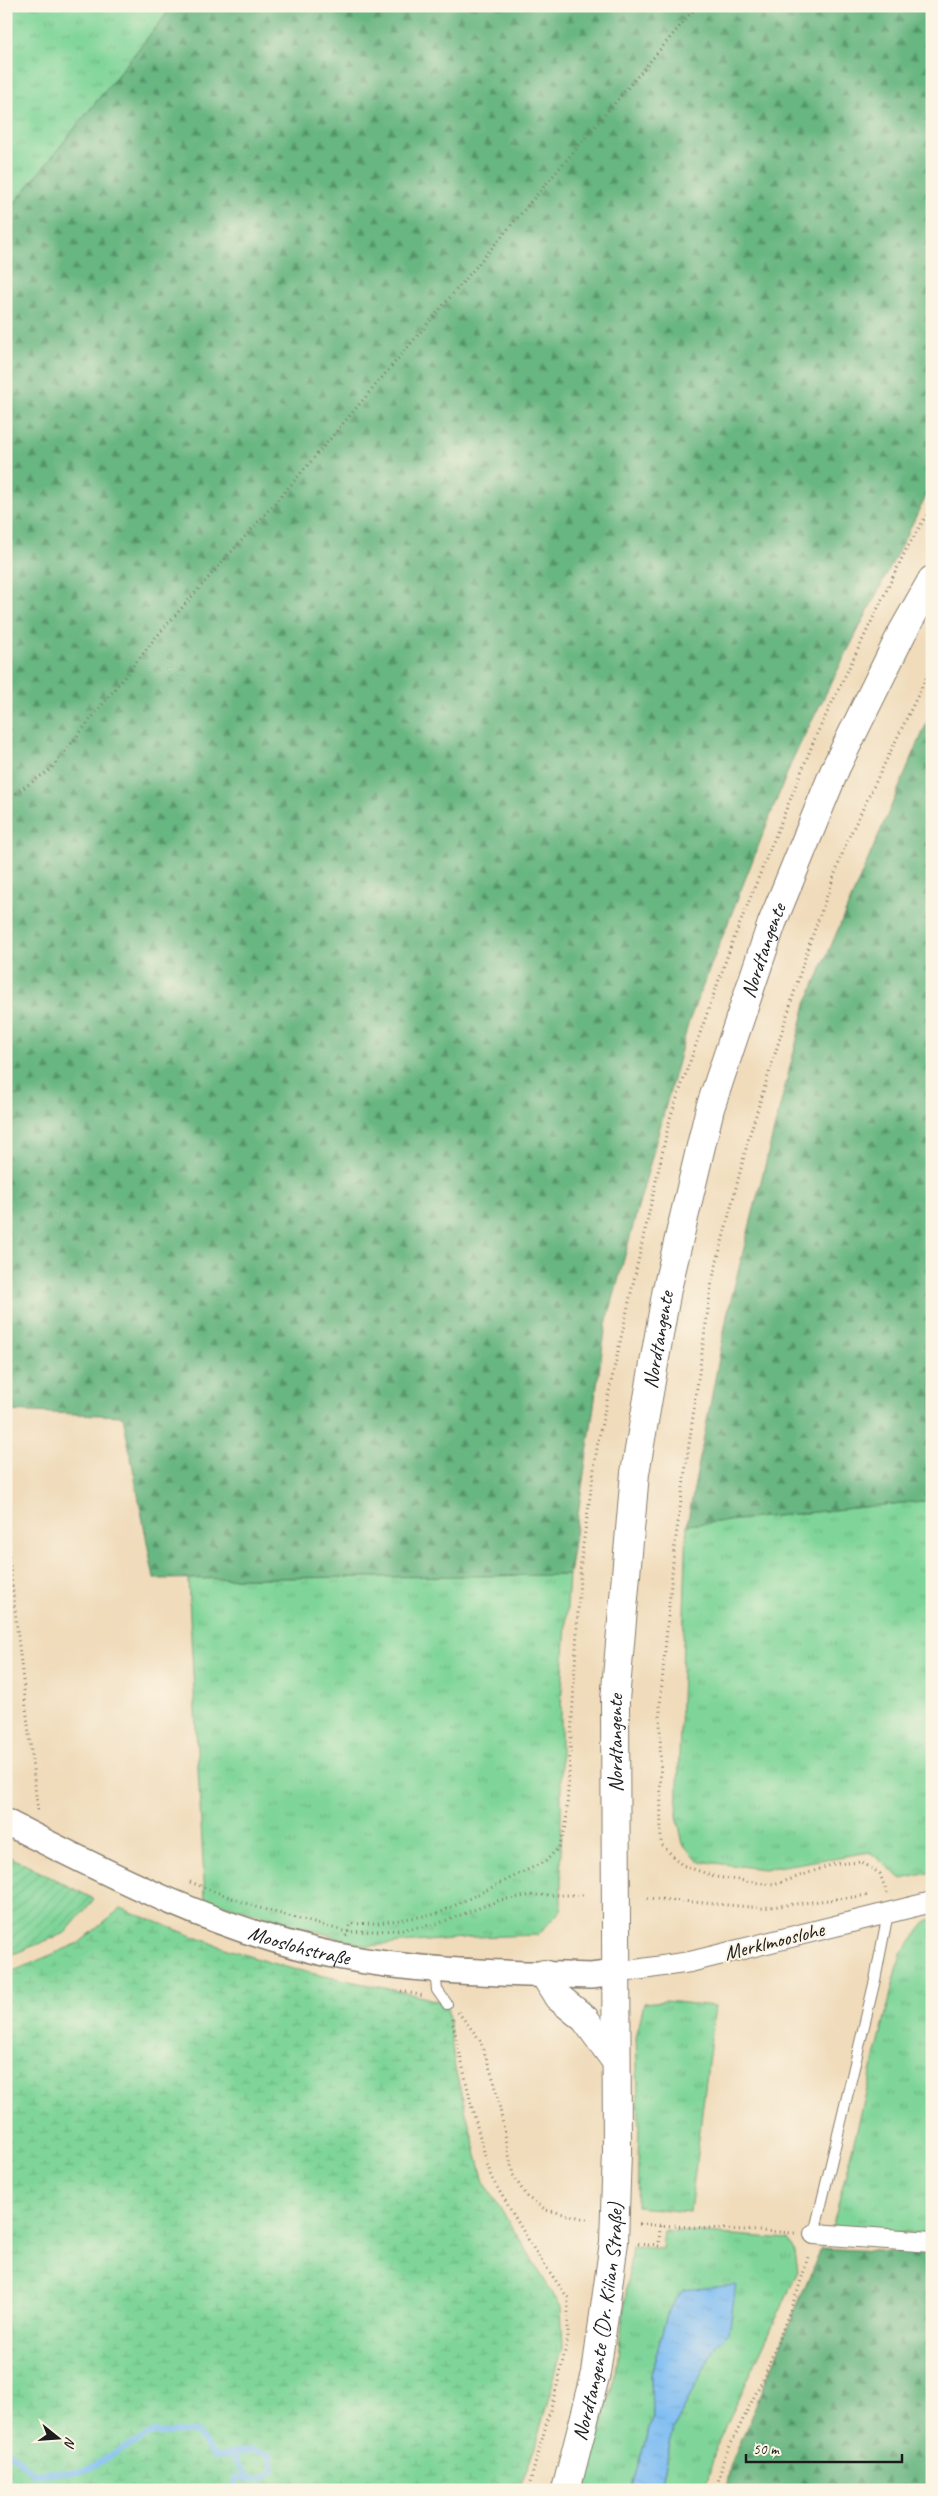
<svg xmlns="http://www.w3.org/2000/svg" width="938" height="2496" viewBox="0 0 938 2496" font-family="Caveat,sans-serif">
  <style>
    .grass { fill: url(#grass-tufts); stroke: #4e785a }
    .forest { fill: url(#forest-firs); stroke: #42694e }
    .wetland { fill: url(#wetland-marsh); stroke: #4e785a }
    .garden { fill: url(#garden-furrows); stroke: #4e785a }
    .water { fill: url(#water-ripples); stroke: #4e6c88 }
    .lines { fill: none; stroke-linecap: round; stroke-linejoin: round }
    .stream { stroke: #7fbdf3; stroke-width: 6 }
    .service-casing { stroke: #867c6c; stroke-width: 12 }
    .minor-casing { stroke: #867c6c; stroke-width: 22 }
    .tertiary-casing { stroke: #867c6c; stroke-width: 28 }
    .primary-casing { stroke: #867c6c; stroke-width: 30 }
    .path { stroke: #867c6c; stroke-width: 3; stroke-dasharray: 1 4; stroke-linecap: butt }
    .service { stroke: #fff; stroke-width: 10 }
    .minor { stroke: #fff; stroke-width: 20 }
    .tertiary { stroke: #fff; stroke-width: 25 }
    .primary { stroke: #fff; stroke-width: 28 }
    .labels { text-anchor: middle; dominant-baseline: central; stroke-width: 4; stroke-linejoin: round; paint-order: stroke }
    .street-label { font-size: 21px; fill: #1c1c1c; stroke: #fcf5e5 }
  </style>
  <defs>
    <pattern id="grass-tufts" width="24" height="20" patternUnits="userSpaceOnUse" patternTransform="scale(1.25)"><rect width="24" height="20" fill="#7fd599"/><path d="M3 7l-1-3M5 7V3M7 7l1-3M15 17l-1-3M17 17v-4M19 17l1-3" fill="none" stroke="#6db683"/></pattern>
    <pattern id="forest-firs" width="22" height="20" patternUnits="userSpaceOnUse" patternTransform="scale(1.25)"><rect width="22" height="20" fill="#67b681"/><path d="M5 1l3.5 6h-7zM16 11l3.5 6h-7z" fill="#549369"/></pattern>
    <pattern id="wetland-marsh" width="20" height="14" patternUnits="userSpaceOnUse" patternTransform="scale(1.25)"><rect width="20" height="14" fill="#7fd599"/><path d="M1 5h8M5 5V1M11 12h8M15 12V8" fill="none" stroke="#6db683"/></pattern>
    <pattern id="garden-furrows" width="10" height="10" patternUnits="userSpaceOnUse" patternTransform="scale(1.25)"><rect width="10" height="10" fill="#7fd599"/><path d="M-1 1l2-2M0 10L10 0M9 11l2-2" fill="none" stroke="#6db683"/></pattern>
    <pattern id="water-ripples" width="26" height="14" patternUnits="userSpaceOnUse" patternTransform="scale(1.25)"><rect width="26" height="14" fill="#7fbdf3"/><path d="M2 4q2-2 4 0t4 0M15 11q2-2 4 0t4 0" fill="none" stroke="#6da2d0"/></pattern>
  </defs>
  <rect width="100%" height="100%" fill="#fcf5e5"/>
  <filter id="ink" filterUnits="userSpaceOnUse"><feTurbulence type="fractalNoise" baseFrequency=".02" numOctaves="2"/><feDisplacementMap in="SourceGraphic" scale="10" xChannelSelector="R" yChannelSelector="G"/><feConvolveMatrix kernelMatrix="1 2 1 2 8 2 1 2 1" color-interpolation-filters="sRGB"/></filter>
  <filter id="wash" filterUnits="userSpaceOnUse"><feTurbulence type="fractalNoise" baseFrequency=".0096" numOctaves="4" result="noise"/><feDisplacementMap in="SourceGraphic" scale="20" xChannelSelector="R" yChannelSelector="G"/><feGaussianBlur stdDeviation="1.12" result="paint"/><feColorMatrix in="noise" values="0 0 0 0 0 0 0 0 0 0 0 0 0 0 0 0 0 1.4 0 .05"/><feComposite in="paint" operator="in"/></filter>
  <g filter="url(#wash)">
    <rect width="100%" height="100%" fill="#f0dcbb"/>
    <g class="grass">
      <path d="M6,6H173L6,214Z"/>
      <path d="M932,1500V1872L902,1879L870,1852L764,1869L698,1861L683,1844L677,1816L687,1525Z"/>
      <path d="M569,1575L561,1706V1910L538,1935L474,1937L367,1946L205,1899L188,1579Z"/>
      <path d="M932,1919V2234L832,2229L901,1953L928,1920Z"/>
      <path d="M665,2001L715,2006L690,2212L637,2207L639,2122L636,2038L644,2003Z"/>
      <path d="M664,2230L788,2239L795,2253L798,2271L716,2448L705,2490H659L674,2428L716,2345L729,2332L735,2285L668,2311L651,2374L652,2418L631,2490H584L616,2371L632,2246L662,2249Z"/>
    </g>
    <g class="forest">
      <path d="M173,6H932V485L794,756L689,1021L606,1325L569,1575L154,1579L123,1416L6,1411V214Z"/>
      <path d="M932,711V1500L687,1525L728,1311L806,1004Z"/>
      <path d="M821,2248L932,2254V2490H726L730,2467Z"/>
    </g>
    <path class="wetland" d="M121,1908C170,1927 218,1947 268,1962C327,1980 389,1985 447,2004L455,2069L484,2182L561,2307L563,2346L535,2447L519,2490H6V1974L79,1943Z"/>
    <path class="garden" d="M6,1855L94,1899L65,1933L6,1957Z"/>
    <path class="water" d="M736,2285L729,2332L716,2345L674,2428L659,2490H631L652,2418L651,2374L668,2311L683,2290Z"/>
    <g class="lines">
      <g class="stream">
        <path d="M6,2449L33,2473L84,2471L152,2433L197,2432L214,2457L253,2450L271,2456L273,2469L263,2479L235,2478L234,2490"/>
        <path d="M231,2454L249,2479"/>
      </g>
    </g>
  </g>
  <g filter="url(#ink)">
    <g class="lines">
      <g class="service-casing">
        <g id="service">
          <path d="M435,1970L437,1990L447,2004"/>
          <path d="M814,2234L875,1980L888,1913"/>
        </g>
      </g>
      <g class="minor-casing">
        <g id="minor">
          <path d="M615,1973L690,1962L932,1902"/>
          <path d="M814,2234L932,2242"/>
        </g>
      </g>
      <g class="tertiary-casing">
        <g id="tertiary">
          <path id="s1" d="M6,1822C114,1877 219,1931 338,1956C421,1973 507,1973 591,1976L615,1973"/>
        </g>
      </g>
      <g class="primary-casing">
        <g id="primary">
          <path d="M544,1974L558,1997L585,2019L615,2060"/>
          <path id="s2" d="M566,2490L596,2373L614,2242L617,2151L615,1700L635,1473L667,1289L710,1108L772,923L836,767L902,633L932,580"/>
        </g>
      </g>
      <g class="path">
        <path d="M6,796L16,793L51,769L157,636L296,479L697,6"/>
        <path d="M6,1531L38,1813"/>
        <path d="M190,1882L256,1907L347,1932L398,1930L437,1924L500,1900L533,1895H583"/>
        <path d="M887,1893L880,1874L862,1862L834,1864L774,1885L716,1877L682,1865L661,1844L660,1705L674,1551L712,1281L749,1137L809,945L847,841L932,666"/>
        <path d="M647,1898L762,1908L870,1895"/>
        <path d="M346,1936L351,1924L378,1923L437,1914L546,1861L559,1847L566,1826L581,1559L598,1441L670,1118L732,943L815,738L906,550L932,506"/>
        <path d="M401,1991L424,1996"/>
        <path d="M458,2012L480,2040L495,2084L513,2175L527,2197L546,2210L591,2220"/>
        <path d="M452,2019L473,2112L491,2177L535,2251L568,2298V2338L558,2382L528,2490"/>
        <path d="M639,2224L795,2233"/>
        <path d="M638,2244L659,2246L660,2225"/>
        <path d="M716,2490L724,2458L764,2377L798,2290L809,2254"/>
      </g>
      <use href="#service" class="service"/>
      <use href="#minor" class="minor"/>
      <use href="#tertiary" class="tertiary"/>
      <use href="#primary" class="primary"/>
    </g>
  </g>
  <g class="labels">
    <g class="street-label">
      <text stroke="none"><textPath href="#s2" startOffset="1562">Nordtangente</textPath></text>
      <text stroke="none"><textPath href="#s2" startOffset="1158">Nordtangente</textPath></text>
      <text stroke="none"><textPath href="#s2" startOffset="752">Nordtangente</textPath></text>
      <text transform="translate(774 1941) rotate(-14)">Merklmooslohe</text>
      <text stroke="none"><textPath href="#s1" startOffset="319">Mooslohstraße</textPath></text>
      <text stroke="none"><textPath href="#s2" startOffset="172">Nordtangente (Dr. Kilian Straße)</textPath></text>
    </g>
  </g>
  <rect width="938" height="2496" fill="none" stroke="#fcf5e5" stroke-width="25"/>
  <g transform="translate(58 2438) rotate(107)" stroke="#fcf5e5" stroke-width="4" paint-order="stroke">
  <path d="M0-4L9 19L0 12L-9 19Z" fill="#1c1c1c"/>
  <text y="-8" font-size="14" font-weight="bold" text-anchor="middle" fill="#1c1c1c">N</text>
  </g>
  <path d="M746 2454v8h156v-8" fill="none" stroke="#1c1c1c" stroke-width="2.5"/>
  <text x="753" y="2454" font-size="15" fill="#1c1c1c" stroke="#fcf5e5" stroke-width="4" paint-order="stroke">50 m</text>
</svg>
